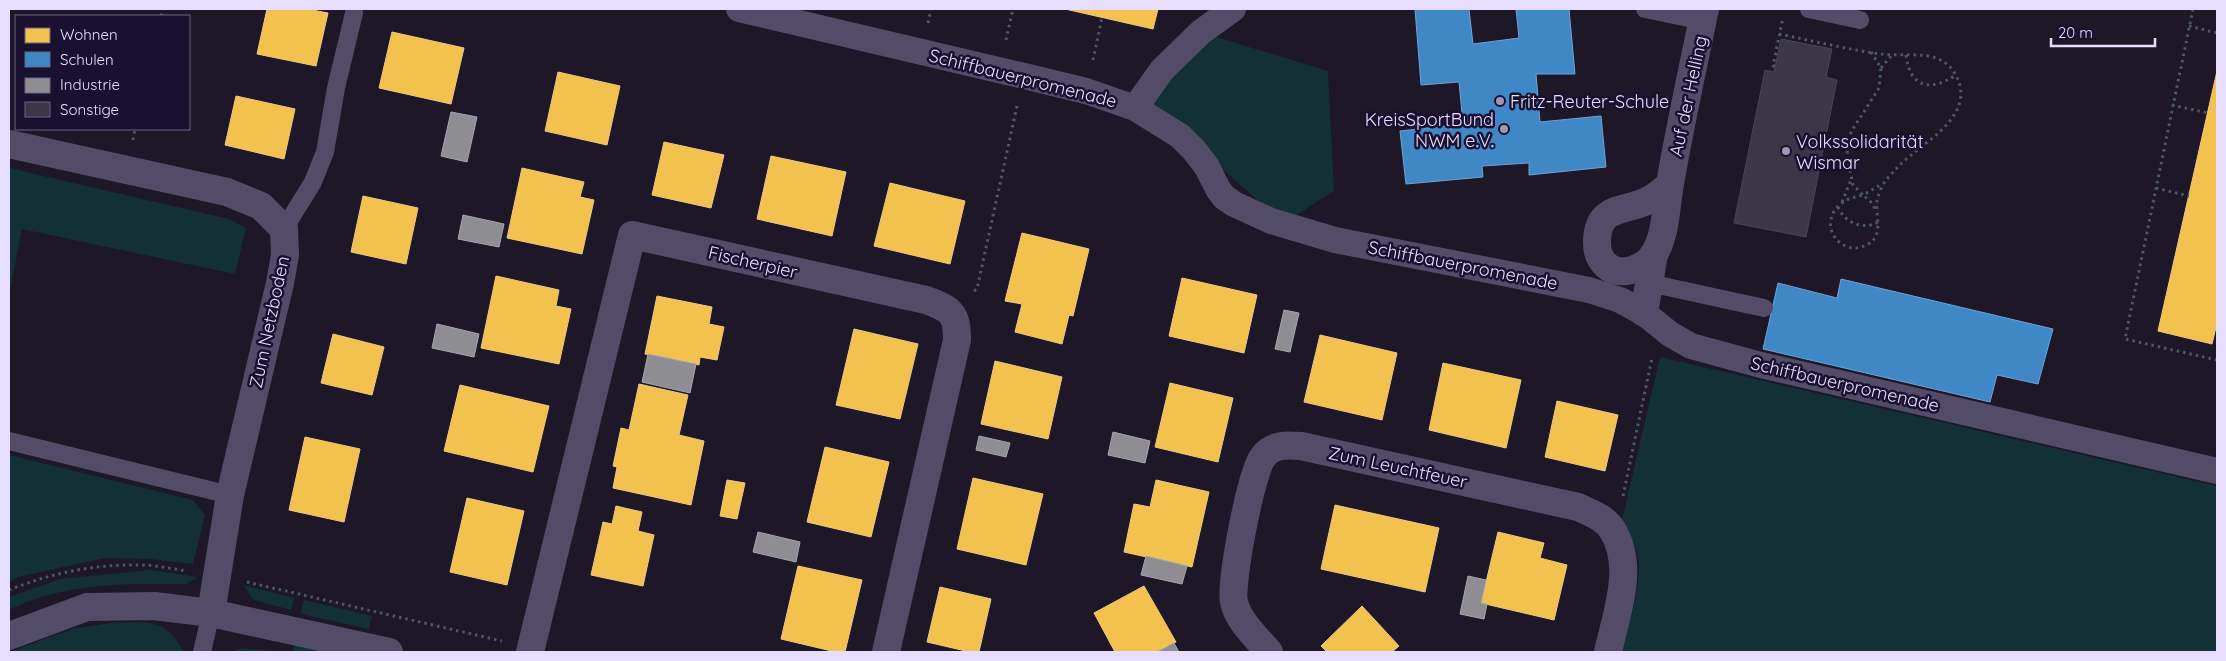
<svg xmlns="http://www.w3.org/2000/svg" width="2226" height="661" viewBox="0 0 2226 661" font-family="Quicksand,sans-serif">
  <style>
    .green { fill: #133037 }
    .homes { fill: #f2c14e; stroke: #efc983 }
    .schools { fill: #3f88c5; stroke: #71a2d6 }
    .industry { fill: #8d8d92; stroke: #a8a5b3 }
    .building { fill: #3c3649; stroke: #4b425b }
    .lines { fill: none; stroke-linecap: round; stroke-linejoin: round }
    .path { stroke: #4c576a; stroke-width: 3; stroke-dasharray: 2.5 4; stroke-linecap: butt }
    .service { stroke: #524c69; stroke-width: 18 }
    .pedestrian { stroke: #524c69; stroke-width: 26 }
    .minor { stroke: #524c69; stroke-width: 28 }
    .poi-dot { fill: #a098b4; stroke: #1a102f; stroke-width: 2 }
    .labels { text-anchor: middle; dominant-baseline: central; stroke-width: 5; stroke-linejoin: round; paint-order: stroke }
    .street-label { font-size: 18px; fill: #e7ddff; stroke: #1a102f }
    .poi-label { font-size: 18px; fill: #e7ddff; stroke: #1a102f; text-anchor: start }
  </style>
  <rect width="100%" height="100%" fill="#1d1728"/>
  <g class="green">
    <path d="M1210,35L1328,71L1334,191L1290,219L1264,206L1147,102Z"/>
    <path d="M9,168L229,219L246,228L235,274L22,229L9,295Z"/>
    <path d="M1660,357L2217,486V652H1622C1628,625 1643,583 1638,556C1635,543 1628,532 1622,520Z"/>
    <path d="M9,455L193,500L205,515L193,564L150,559L105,558L18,577L9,582Z"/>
    <path d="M150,570L198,577L187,584C127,584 64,582 9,610V597L60,579Z"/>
    <path d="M243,585L294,598L291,610L254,600Z"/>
    <path d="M304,600L372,616L369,629L301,614Z"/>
    <path d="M117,622C151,623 165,618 184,652H9L72,629Z"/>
    <path d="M294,645L326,652H292Z"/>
    <path d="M241,648L279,652H233Z"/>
  </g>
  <g class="homes">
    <path d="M267,9H307L328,13L316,66L257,54Z"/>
    <path d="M1065,9H1158L1153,29Z"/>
    <path d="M392,32L464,48L451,104L379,88Z"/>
    <path d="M2217,71V323L2212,344L2158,331Z"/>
    <path d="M558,72L620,86L607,145L545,131Z"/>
    <path d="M236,96L295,109L284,159L225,145Z"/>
    <path d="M664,142L724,155L711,208L652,195Z"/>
    <path d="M771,156L846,172L832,236L757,219Z"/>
    <path d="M522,168L584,182L580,197L594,200L582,254L507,238Z"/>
    <path d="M890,183L965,201L950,264L874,246Z"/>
    <path d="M363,196L418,208L406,264L351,252Z"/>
    <path d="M1022,233L1089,249L1073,316L1069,315L1062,344L1015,332L1022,304L1005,301Z"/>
    <path d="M496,276L559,290L556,306L571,309L559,364L481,348Z"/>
    <path d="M1182,278L1257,295L1244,353L1169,336Z"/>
    <path d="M657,296L712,307L709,324L724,327L717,360L700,357L699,365L645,354Z"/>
    <path d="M854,329L918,344L900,419L836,405Z"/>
    <path d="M333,334L384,347L372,395L321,383Z"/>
    <path d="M1320,335L1397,353L1382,420L1304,402Z"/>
    <path d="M995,361L1062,377L1048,439L981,424Z"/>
    <path d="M1443,363L1521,380L1506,448L1429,430Z"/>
    <path d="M1170,383L1233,398L1218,462L1155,447Z"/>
    <path d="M639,384L688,395L679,435L704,441L691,505L613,488L617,467L613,466L621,428L629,430Z"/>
    <path d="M460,385L549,406L533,472L444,451Z"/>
    <path d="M1557,401L1618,415L1605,471L1545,457Z"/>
    <path d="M305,437L360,449L344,522L289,510Z"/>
    <path d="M825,447L889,462L871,537L807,522Z"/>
    <path d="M973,478L1043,494L1026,565L957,549Z"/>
    <path d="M727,480L745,483L737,519L720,516Z"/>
    <path d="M1156,480L1209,492L1192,567L1124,552L1134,504L1150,507Z"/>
    <path d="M467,498L524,511L507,585L450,572Z"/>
    <path d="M1335,505L1439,528L1425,592L1321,569Z"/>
    <path d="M616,506L642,512L638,531L654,535L643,586L591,575L603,522L612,524Z"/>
    <path d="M1498,532L1544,543L1540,558L1567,565L1554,620L1481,603Z"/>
    <path d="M798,566L862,580L845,652H836L781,639Z"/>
    <path d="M1144,586L1176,642L1157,652H1115L1094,613Z"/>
    <path d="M940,587L991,599L979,652H970L927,642Z"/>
    <path d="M1362,606L1399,646L1392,652H1327L1321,646Z"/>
  </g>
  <g class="schools">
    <path d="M1415,9H1469L1473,44L1519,38L1516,9H1569L1575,74H1536L1540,122L1601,116L1606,167L1529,175V163L1482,166L1483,177L1406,184L1400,131L1463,124L1459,82L1421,85Z"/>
    <path d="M1841,279L2053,329L2038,384L1997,375L1990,402L1763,349L1778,283L1837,298Z"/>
  </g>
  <g class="industry">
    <path d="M451,112L477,117L467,162L441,156Z"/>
    <path d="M463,215L504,224L499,247L458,239Z"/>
    <path d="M1284,310L1299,313L1290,352L1275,349Z"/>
    <path d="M437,324L479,334L474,357L432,348Z"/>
    <path d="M648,354L696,364L690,393L642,382Z"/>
    <path d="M1113,432L1150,441L1145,463L1108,455Z"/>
    <path d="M979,436L1010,443L1006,457L976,450Z"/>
    <path d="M758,532L800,542L796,562L753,552Z"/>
    <path d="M1146,556L1187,566L1182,584L1141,575Z"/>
    <path d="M1468,576L1486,580L1481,603L1487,604L1484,619L1460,614Z"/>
    <path d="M1174,643L1179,652H1157Z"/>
  </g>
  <path class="building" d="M1781,39L1832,49L1826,77L1837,80L1806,237L1734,223L1765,70L1774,72Z"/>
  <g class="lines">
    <g class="path">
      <path d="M2193,9L2125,339L2217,360"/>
      <path d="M161,16L163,9"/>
      <path d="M928,23L931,9"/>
      <path d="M2189,26L2217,33"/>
      <path d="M1779,34C1813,41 1846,49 1880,54C1897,56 1916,53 1933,57C1942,60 1949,64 1954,72C1978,110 1934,136 1910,156C1901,163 1894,171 1886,180C1882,186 1878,194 1877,201C1875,216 1885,237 1866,245C1861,248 1854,249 1848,247C1828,240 1824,216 1842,203C1848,198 1856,197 1863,195L1870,201L1876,210"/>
      <path d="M1006,40L1013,9"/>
      <path d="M1871,52L1881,68L1879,88L1851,132L1847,154L1853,185L1863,195L1882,184"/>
      <path d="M1906,55C1910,88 1930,92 1956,75"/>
      <path d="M1093,60L1102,17"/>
      <path d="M1775,66H1773L1783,17"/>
      <path d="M1881,68L1892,55"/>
      <path d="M2172,105L2208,113"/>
      <path d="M133,140L135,129"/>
      <path d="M2156,188L2189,196"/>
      <path d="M1842,202L1851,180"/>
      <path d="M1838,207C1844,222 1863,231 1878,222"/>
      <path d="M974,291L977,289L1017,106"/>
      <path d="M1623,496L1652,358"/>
      <path d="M247,582L502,641"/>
      <path d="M9,590C51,573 95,564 141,565C156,565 172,569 187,571"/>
    </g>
    <g class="service">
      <path d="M1645,9L1703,21"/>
      <path d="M1809,9L1860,20"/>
      <path d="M284,229L313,182L325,152L336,88L354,13"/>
      <path d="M1649,283L1764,308"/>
      <path d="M9,441L230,495"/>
      <path d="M202,652L211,613"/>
    </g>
    <g class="pedestrian">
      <path d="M739,9L1024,76L1086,91L1135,108L1180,136L1194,150L1207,167L1218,189L1224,197L1234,204L1271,221L1335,240L1589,290L1620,300L1644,313L1670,334L1691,346L1761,365L2217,471"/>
      <path d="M1135,108L1162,70L1201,32L1233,9"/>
    </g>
    <g class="minor">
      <path d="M9,144L227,192L261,206L284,229L285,255L280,283L230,495L211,613"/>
      <path d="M1670,184C1663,191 1657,196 1649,200C1624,213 1597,204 1597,243C1597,253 1600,260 1607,266C1621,278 1645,268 1654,254C1666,235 1666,206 1670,184C1680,125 1693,67 1705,9"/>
      <path d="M1644,313L1654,254"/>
      <path d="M9,636L87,607L154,606L211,613L389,652"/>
      <path d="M530,652L632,235L926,300C951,309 957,313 957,340L886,652"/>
      <path d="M1269,652C1257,638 1238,621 1234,602C1230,583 1251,472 1263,457C1272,444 1287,445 1301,446L1578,507C1591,513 1606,518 1613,531C1635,567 1616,615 1608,652"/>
    </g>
  </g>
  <g class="poi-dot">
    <circle cx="1500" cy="101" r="5"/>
    <circle cx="1504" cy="129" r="5"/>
    <circle cx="1786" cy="151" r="5"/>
  </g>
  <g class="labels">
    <g class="street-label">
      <text transform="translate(1023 78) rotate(14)">Schiffbauerpromenade</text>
      <text transform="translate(1688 96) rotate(-78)">Auf der Helling</text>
      <text transform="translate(753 262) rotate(13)">Fischerpier</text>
      <text transform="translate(1463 265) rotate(11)">Schiffbauerpromenade</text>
      <text transform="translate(269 322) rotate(-78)">Zum Netzboden</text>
      <text transform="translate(1845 384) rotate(13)">Schiffbauerpromenade</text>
      <text transform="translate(1398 467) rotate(12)">Zum Leuchtfeuer</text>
    </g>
    <g class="poi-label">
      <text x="1510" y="101">Fritz-Reuter-Schule</text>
      <text x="1494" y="119" text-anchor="end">KreisSportBund<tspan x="1494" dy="21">NWM e.V.</tspan></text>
      <text x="1796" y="141">Volkssolidarität<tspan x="1796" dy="21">Wismar</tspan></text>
    </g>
  </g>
  <rect width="2226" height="661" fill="none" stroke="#e7ddff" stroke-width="20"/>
  <rect x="15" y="15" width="175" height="115" fill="#1a102f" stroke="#6c6282"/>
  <rect x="25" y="28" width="25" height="15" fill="#f2c14e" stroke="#6c6282"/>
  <text x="60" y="40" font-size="15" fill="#e7ddff">Wohnen</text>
  <rect x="25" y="52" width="25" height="15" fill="#3f88c5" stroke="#6c6282"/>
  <text x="60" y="65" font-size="15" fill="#e7ddff">Schulen</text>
  <rect x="25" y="78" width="25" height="15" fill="#8d8d92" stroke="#6c6282"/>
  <text x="60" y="90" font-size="15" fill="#e7ddff">Industrie</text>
  <rect x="25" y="102" width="25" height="15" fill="#3c3649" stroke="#6c6282"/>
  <text x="60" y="115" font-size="15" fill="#e7ddff">Sonstige</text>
  <path d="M2051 38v8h104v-8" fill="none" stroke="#e7ddff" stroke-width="2.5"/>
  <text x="2058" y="38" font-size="15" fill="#e7ddff" stroke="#1a102f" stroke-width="4" paint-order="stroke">20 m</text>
</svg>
